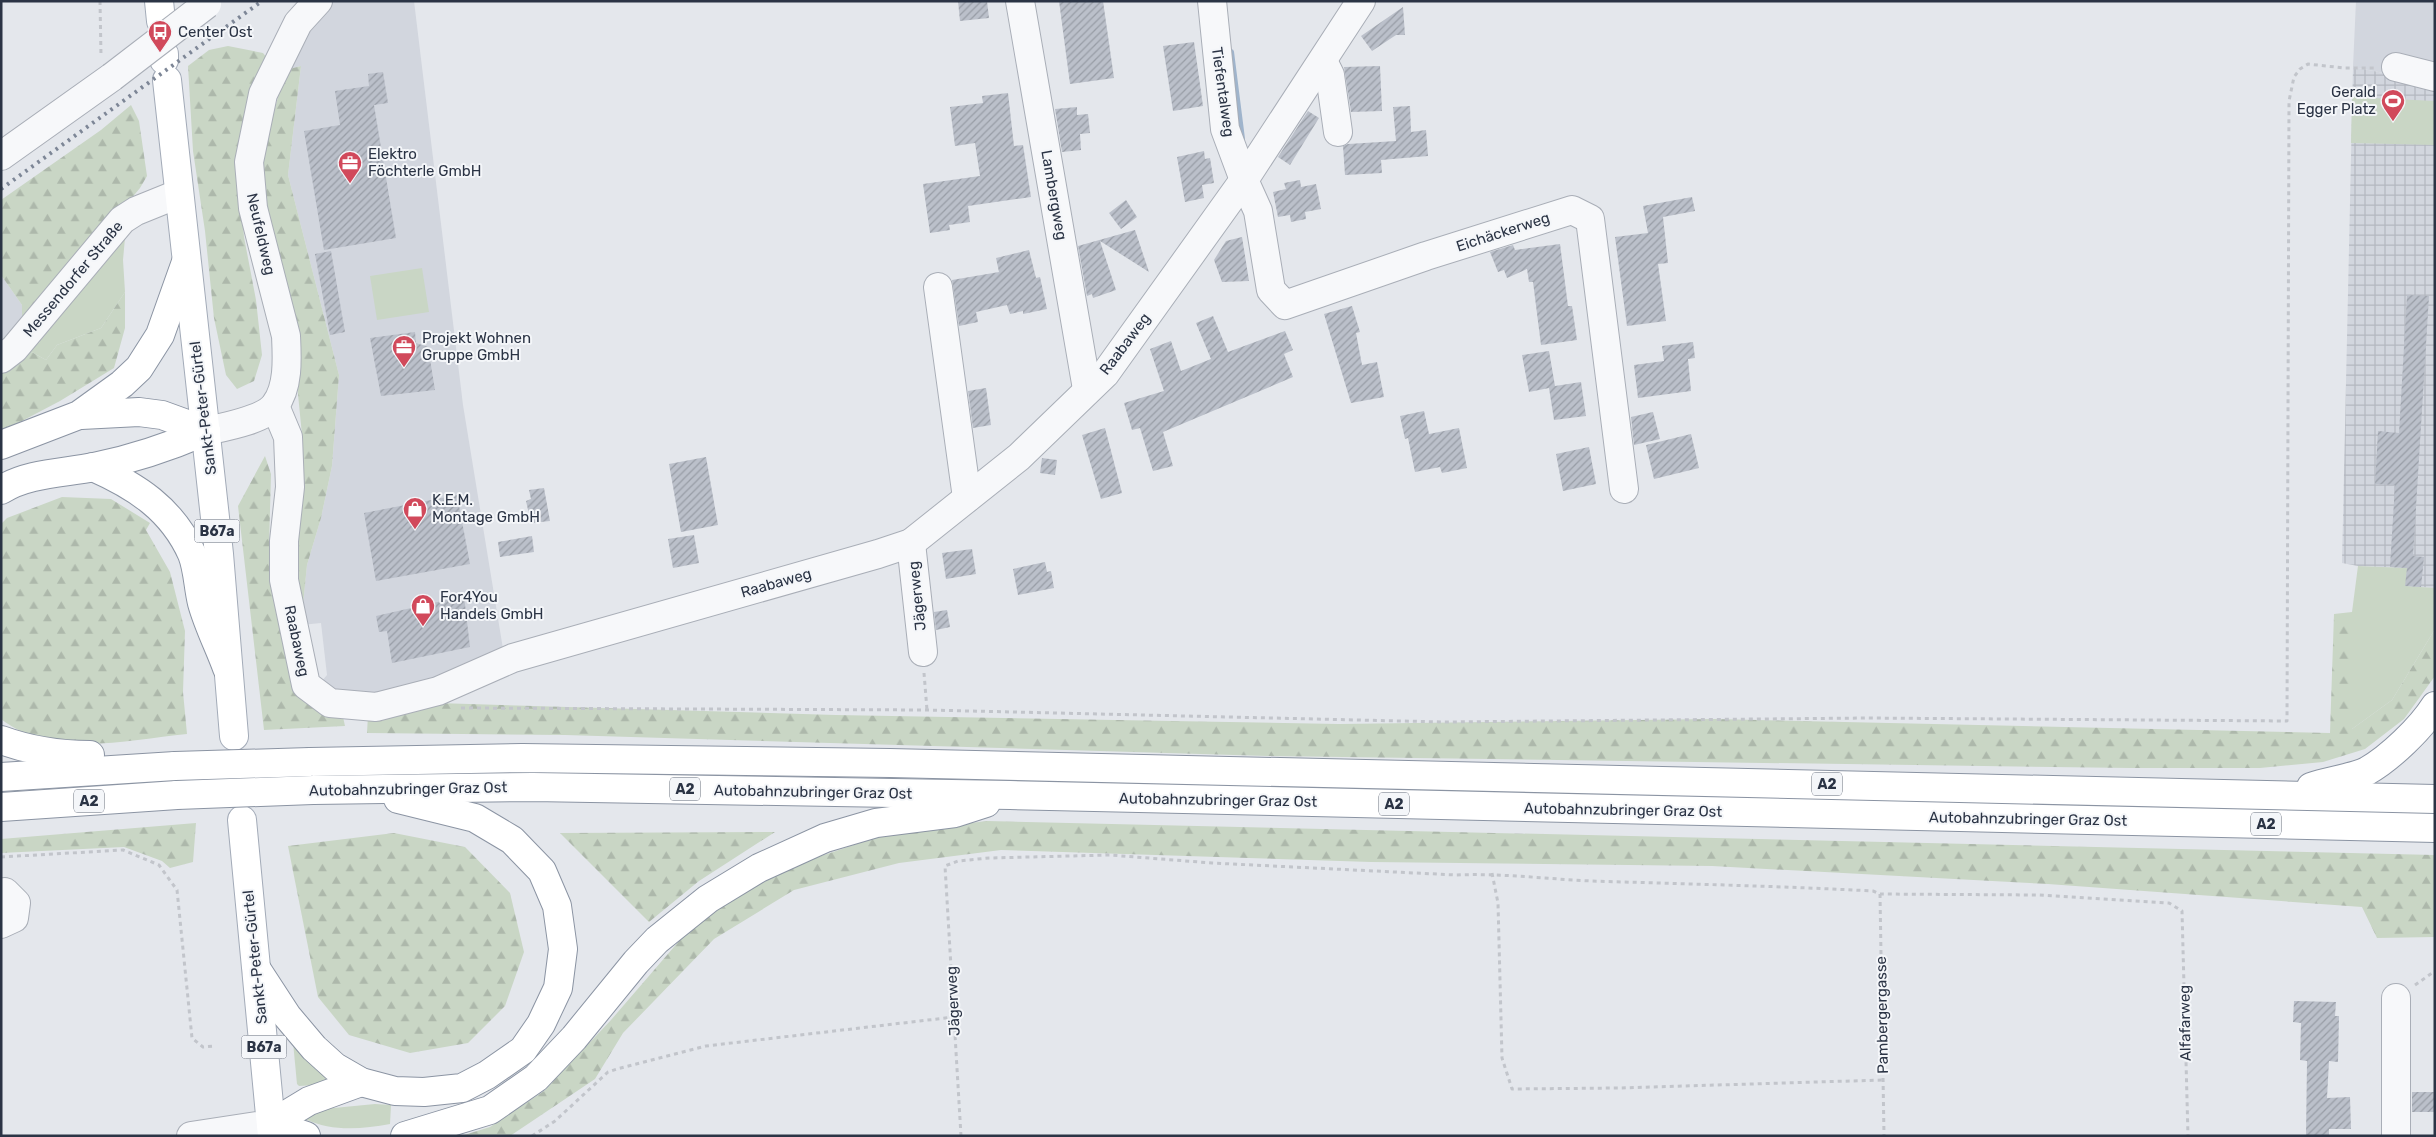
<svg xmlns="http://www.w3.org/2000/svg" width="2436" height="1137" viewBox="0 0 2436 1137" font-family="Rubik,sans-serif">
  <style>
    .built { fill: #d2d6de }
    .industrial { fill: url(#industrial-grid) }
    .grass { fill: #c9d6c5 }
    .forest { fill: url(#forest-firs) }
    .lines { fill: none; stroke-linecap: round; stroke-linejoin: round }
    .stream { stroke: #9fb4cc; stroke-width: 6 }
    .building { fill: url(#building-hatch) }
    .minor-casing { stroke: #a9aeb7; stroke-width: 30 }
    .major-casing { stroke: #a3abb8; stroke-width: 30 }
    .highway-casing { stroke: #8b94a3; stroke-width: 30 }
    .path { stroke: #c2c5cb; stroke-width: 3; stroke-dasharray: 4 4; stroke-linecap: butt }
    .minor { stroke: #f7f8fa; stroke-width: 28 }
    .major { stroke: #fff; stroke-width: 28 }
    .highway { stroke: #fff; stroke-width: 28 }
    .rail { stroke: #7d8696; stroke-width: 4; stroke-dasharray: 2.5 5; stroke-linecap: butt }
    .minor-bridge-casing { stroke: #a9aeb7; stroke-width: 30; stroke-linecap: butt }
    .highway-bridge-casing { stroke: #8b94a3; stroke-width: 30; stroke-linecap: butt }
    .minor-bridge { stroke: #f7f8fa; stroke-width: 28 }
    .highway-bridge { stroke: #fff; stroke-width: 28 }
    .labels { text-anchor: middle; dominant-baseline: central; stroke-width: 4; stroke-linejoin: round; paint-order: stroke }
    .shield { fill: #f4f6f9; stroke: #676e7b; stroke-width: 1 }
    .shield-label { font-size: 14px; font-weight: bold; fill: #2b3445 }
    .poi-label { font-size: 15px; fill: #2b3445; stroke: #f4f6f9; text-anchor: start }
    .street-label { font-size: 15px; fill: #2b3445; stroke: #f4f6f9 }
  </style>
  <defs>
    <pattern id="industrial-grid" width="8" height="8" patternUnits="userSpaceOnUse" patternTransform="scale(1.25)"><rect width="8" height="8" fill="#d2d6de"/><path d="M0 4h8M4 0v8" fill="none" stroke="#b4b8c0"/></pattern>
    <pattern id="forest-firs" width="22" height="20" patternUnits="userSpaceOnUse" patternTransform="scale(1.25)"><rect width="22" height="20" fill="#c9d6c5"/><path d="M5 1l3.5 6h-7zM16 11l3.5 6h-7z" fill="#adb8ab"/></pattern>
    <pattern id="building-hatch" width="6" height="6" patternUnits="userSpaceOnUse" patternTransform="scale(1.25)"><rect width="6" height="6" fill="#bbc0ca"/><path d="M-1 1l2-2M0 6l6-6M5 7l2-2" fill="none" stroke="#989da6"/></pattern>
  </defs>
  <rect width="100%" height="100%" fill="#e4e7ec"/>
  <g class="built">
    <path d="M332,1H414L463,405L504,655L423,686L353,698L317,687L327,675L321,623L301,625L307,565L321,518L332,466L339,375L288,175L301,66L285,70L311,24Z"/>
    <path d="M2356,1H2435V87L2399,76L2353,67Z"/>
    <path d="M1,275L22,305V330L40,334V342L1,369Z"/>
  </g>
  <path class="industrial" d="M2353,67L2399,76L2435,87V588L2405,586L2406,568L2358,566L2342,563Z"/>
  <g class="grass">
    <path d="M2352,97L2435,101V145L2351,143Z"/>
    <path d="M126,227L123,260L125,292L101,328L57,345L46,360L28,350L40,342V334Z"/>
    <path d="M422,268L429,312L377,320L370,276Z"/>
    <path d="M2358,566L2407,568L2406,586L2435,588V629L2392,700L2352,729V612Z"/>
    <path d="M293,1042L334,1084L299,1086L297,1084Z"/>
    <path d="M375,1104L391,1105L390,1124C362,1129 332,1132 305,1119L313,1110Z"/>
  </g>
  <g class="forest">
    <path d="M228,46L263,53L267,58L240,186L244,237L256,300L262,355L254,381L237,389L226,375L214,318L205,231L193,151L188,66L209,50Z"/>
    <path d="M301,66L288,175L339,375L332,466L321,518L307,565L301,625L284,573L298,495L302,435L296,374L257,177L285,70Z"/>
    <path d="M131,105L139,121L147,176L140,188L22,330V305L1,275V200L101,130Z"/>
    <path d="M125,292V328L114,368L60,401L1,432V369L28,350L46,360L57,345L101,328Z"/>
    <path d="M265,456L271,474L269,548L297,686L343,717L345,726L264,730L238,506Z"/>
    <path d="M62,497L111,499L150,523L146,530L170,572L185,631L183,692L187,734C127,740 53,759 1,719V524L7,518Z"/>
    <path d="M2352,612V729L2392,700L2435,629V676L2404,719L2365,749L2323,762L2260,768H2130L1267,756L565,735L367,733L368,715L437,703L836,715L1339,724L1715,719L2330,733L2334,614Z"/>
    <path d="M987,821L2435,855V937L2377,938L2362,907L2048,884L1712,866L1371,862L1001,850L899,863L794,890L714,939L623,1033L595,1079L510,1136H461L490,1127L544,1091L611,1020L692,926L771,873L889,833Z"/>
    <path d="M196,823L193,862L170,868L162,861L124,847L1,853V839Z"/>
    <path d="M775,832L699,881L649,922L560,833Z"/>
    <path d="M394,833L465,847L510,893L524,952L505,1006L468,1043L410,1053L349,1035L318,997L288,846Z"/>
  </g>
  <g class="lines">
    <path class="stream" d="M1231,52L1242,139"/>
  </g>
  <g class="building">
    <path d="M958,1H987L989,18L960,21Z"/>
    <path d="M1059,1H1103L1114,78L1070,84Z"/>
    <path d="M1403,7L1405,35H1396L1372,51L1361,36Z"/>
    <path d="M1194,42L1203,106L1173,111L1163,46Z"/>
    <path d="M1380,66L1382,111L1351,112L1344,67Z"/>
    <path d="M383,72L388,103L374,105L396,238L324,250L304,131L340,125L335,91L369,86L368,74Z"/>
    <path d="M1008,93L1014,146L1023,145L1031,197L968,206L970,222L949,225L950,230L930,233L923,184L980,176L975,143L955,146L950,107L983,103L982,96Z"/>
    <path d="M1410,106L1411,132L1426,130L1428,156L1381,160L1382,173L1345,175L1343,146L1348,144L1396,141L1393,107Z"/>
    <path d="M1077,107V115L1088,114L1090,133L1080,134L1081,150L1062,152L1055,109Z"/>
    <path d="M1308,111L1319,118L1290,165L1278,157Z"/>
    <path d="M1204,151L1205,159L1210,158L1214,183L1202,185L1204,198L1185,202L1177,157Z"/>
    <path d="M1300,180L1301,187L1316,184L1321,209L1305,212L1306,219L1291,222L1290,215L1278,217L1273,192L1286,189L1284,183Z"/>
    <path d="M1692,197L1695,211L1663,217L1668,263L1658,264L1666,321L1627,326L1615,237L1648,233L1643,206Z"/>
    <path d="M1126,200L1137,217L1121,229L1109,213Z"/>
    <path d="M1135,230L1149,272L1100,241L1116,290L1093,298L1092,294L1087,296L1078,246Z"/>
    <path d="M1242,237L1249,281L1222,282L1214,260L1226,241Z"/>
    <path d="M1560,244L1568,306H1572L1577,340L1541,345L1533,282H1529L1527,269L1507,278L1504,270L1498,272L1490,252L1513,245L1515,250Z"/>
    <path d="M1029,250L1036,278L1040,277L1047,309L1023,314V311L1010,314L1007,305L976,312L978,322L959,326L952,280L999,272L996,258Z"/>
    <path d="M331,251L345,332L330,335L315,254Z"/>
    <path d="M2407,295L2429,296L2413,556L2424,557L2421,587L2405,586L2407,568L2390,567L2395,485L2375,484L2378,431L2399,433Z"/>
    <path d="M1352,306L1360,332L1356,333L1362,365L1377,362L1384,397L1351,403L1324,314Z"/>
    <path d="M1213,316L1228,352L1285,331L1293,350L1284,354L1293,377L1163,432L1173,466L1153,471L1140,428L1132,430L1124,403L1164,391L1150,349L1171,341L1181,371L1211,359L1196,323Z"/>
    <path d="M415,332L416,343L428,347L435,390L381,396L370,338Z"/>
    <path d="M1693,342L1695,358L1688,359L1691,391L1638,398L1634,365L1664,361L1662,346Z"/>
    <path d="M1549,351L1555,386L1581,382L1586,416L1554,420L1549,388L1529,392L1522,355Z"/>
    <path d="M986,388L991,425L973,428L968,391Z"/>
    <path d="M1424,411L1429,434L1459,428L1467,468L1442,473L1440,467L1415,472L1408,438L1405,439L1400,416Z"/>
    <path d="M1653,412L1660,439L1634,445L1631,417Z"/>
    <path d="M1105,428L1122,493L1101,499L1082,435Z"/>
    <path d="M1691,434L1699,468L1654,479L1646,445Z"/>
    <path d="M1589,447L1596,484L1563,491L1556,454Z"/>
    <path d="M706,457L718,525L681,532L669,464Z"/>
    <path d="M1042,458L1057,460L1055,475L1040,473Z"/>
    <path d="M544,488L550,521L531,523L526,501L531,499L529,490Z"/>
    <path d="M457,495L470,564L376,581L364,513Z"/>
    <path d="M694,535L699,563L673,568L668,539Z"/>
    <path d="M532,536L534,552L500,557L498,542Z"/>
    <path d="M972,549L976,574L946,579L942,553Z"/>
    <path d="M1045,562L1047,572L1051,571L1054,588L1018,595L1013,569Z"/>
    <path d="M464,596L470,647L392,663L387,631L379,632L376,616Z"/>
    <path d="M947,610L950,627L936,630L934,612Z"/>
    <path d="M2294,1001L2336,1002L2335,1016H2339L2338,1062L2329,1061L2327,1098L2350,1097L2351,1129H2329V1136H2306L2307,1061L2300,1060L2301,1023L2293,1022Z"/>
    <rect x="2412" y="1092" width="23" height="20"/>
  </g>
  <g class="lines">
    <g class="minor-casing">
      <g id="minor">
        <path d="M1020,1L1087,389"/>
        <path d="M1212,1L1225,129L1244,180L1258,211L1271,290L1285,305L1426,256L1572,210L1590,219L1624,489"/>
        <path d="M1323,61L1330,75L1338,132"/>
        <path d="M2396,67L2435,77"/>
        <path d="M1,156L112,77"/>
        <path d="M938,287L967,498"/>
        <path d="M1,359L14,349L122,220L136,211L178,194"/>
        <path d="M275,406L288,437L290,487L284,541V580L306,685L330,703L376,707L438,691L513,658L878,554L911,543L1019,457L1105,374L1244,180L1361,1"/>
        <path d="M206,431C224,427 264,420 275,405C289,387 287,357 286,336L253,208L249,162L263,94L298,23L318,1"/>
        <path d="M911,543L923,652"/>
        <path d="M1,894L5,892L16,903L14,918L1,924"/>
        <path d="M191,1136L271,1124"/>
        <path d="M2396,1136V998"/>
      </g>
    </g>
    <g class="major-casing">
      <g id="major">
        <path d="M159,1L161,21"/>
        <path d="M164,54V60"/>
        <path d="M167,80L219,554L234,736"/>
        <path d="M242,820L272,1136"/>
      </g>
    </g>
    <g class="highway-casing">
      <g id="highway">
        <path d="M81,415L139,412L162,415L206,431"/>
        <path d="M1,445L79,415L122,384L139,368L160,335L186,262"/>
        <path d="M93,467C136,486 172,509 192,554C198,569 198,587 202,603C208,625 219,646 227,668"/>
        <path d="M1,490C27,473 64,473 94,467C133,459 169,447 206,431"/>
        <path d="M1,740C31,751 58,755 90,755"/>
        <path d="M310,762L522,758L890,763L2435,799"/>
        <path d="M1,777L175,766"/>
        <path d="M2311,787C2328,781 2353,778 2367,771C2390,758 2421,728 2435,706"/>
        <path d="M313,790L533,787L1010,795L2435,828"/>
        <path d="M1,807L177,795"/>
        <path d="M257,970L287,1016L314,1048L335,1067L361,1082L395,1091L424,1092L462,1088L487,1075L523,1050L541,1024L558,988L563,949L557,906L542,871L512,840L475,818L398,799"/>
        <path d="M271,1124L309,1101L361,1082"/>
        <path d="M271,1124L306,1136"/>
        <path d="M405,1136L490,1110L536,1078L574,1038L636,962L657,940L708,899L759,868L825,838L876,823L955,813L986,803"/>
      </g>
    </g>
    <g class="path">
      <path d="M100,1L101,56"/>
      <path d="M924,673L927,710"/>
      <path d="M461,708L927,710L1444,722L1867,718L2287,721L2289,101L2294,77L2300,69L2308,64L2344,68H2375"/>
      <path d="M1,857L123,850L159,865L177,890L192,1038L203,1047L215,1046"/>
      <path d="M1492,873L1498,903L1502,1058L1512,1089L1618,1088L1883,1080"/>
      <path d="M1880,894L1884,1136"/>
      <path d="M2415,985L2435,971"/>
      <path d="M532,1136L555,1121L608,1072L617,1069L706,1046L954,1017"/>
      <path d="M961,1136L945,866L958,861L989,858L1110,855L1212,863L1456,875C1501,873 1546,879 1592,881C1686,884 1779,886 1873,891L1880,894L2038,895L2169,903L2182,911L2188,1136"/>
    </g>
    <use href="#minor" class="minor"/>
    <use href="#major" class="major"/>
    <use href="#highway" class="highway"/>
    <path class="rail" d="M1,189L262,1"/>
    <g class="minor-bridge-casing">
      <path id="minor-bridge" d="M112,77L207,4"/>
    </g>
    <g class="highway-bridge-casing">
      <g id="highway-bridge">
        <path d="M175,766L310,762"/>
        <path d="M177,795L313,790"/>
      </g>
    </g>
    <use href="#minor-bridge" class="minor-bridge"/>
    <use href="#highway-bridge" class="highway-bridge"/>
  </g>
  <defs>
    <g id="bus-pin" transform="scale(1.25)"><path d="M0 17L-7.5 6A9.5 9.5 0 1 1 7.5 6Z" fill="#d1495b" stroke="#f4f6f9"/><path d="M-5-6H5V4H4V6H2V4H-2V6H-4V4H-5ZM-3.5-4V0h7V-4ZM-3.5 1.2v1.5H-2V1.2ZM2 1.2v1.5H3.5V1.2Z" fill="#fff"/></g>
    <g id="stadium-pin" transform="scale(1.25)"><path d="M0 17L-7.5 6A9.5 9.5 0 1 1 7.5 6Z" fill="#d1495b" stroke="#f4f6f9"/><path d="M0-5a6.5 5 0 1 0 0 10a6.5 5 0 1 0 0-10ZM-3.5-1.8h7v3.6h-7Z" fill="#fff"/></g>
    <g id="office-pin" transform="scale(1.25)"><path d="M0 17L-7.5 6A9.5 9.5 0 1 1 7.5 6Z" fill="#d1495b" stroke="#f4f6f9"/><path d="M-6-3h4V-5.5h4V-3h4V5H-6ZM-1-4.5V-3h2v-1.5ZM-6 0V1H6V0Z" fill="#fff"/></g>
    <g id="shop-pin" transform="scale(1.25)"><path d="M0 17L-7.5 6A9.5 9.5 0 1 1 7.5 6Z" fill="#d1495b" stroke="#f4f6f9"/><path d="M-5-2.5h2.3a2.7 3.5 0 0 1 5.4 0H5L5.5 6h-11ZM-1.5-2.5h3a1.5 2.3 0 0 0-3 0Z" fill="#fff"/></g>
  </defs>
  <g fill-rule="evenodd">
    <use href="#bus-pin" x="160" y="32"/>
    <use href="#stadium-pin" x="2393" y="101"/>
    <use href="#office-pin" x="350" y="163"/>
    <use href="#office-pin" x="404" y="347"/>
    <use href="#shop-pin" x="415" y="509"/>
    <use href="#shop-pin" x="423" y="606"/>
  </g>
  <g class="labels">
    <g class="shield">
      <rect x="194.5" y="519.5" width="45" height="23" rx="4"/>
      <rect x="1812" y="772.5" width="30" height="23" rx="4"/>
      <rect x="670" y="777.5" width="30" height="23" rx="4"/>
      <rect x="74" y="789.5" width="30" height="23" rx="4"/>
      <rect x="1379" y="792.5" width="30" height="23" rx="4"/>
      <rect x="2251" y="812.5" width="30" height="23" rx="4"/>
      <rect x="241.5" y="1035.5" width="45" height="23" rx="4"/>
    </g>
    <g class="shield-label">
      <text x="217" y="531">B67a</text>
      <text x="1827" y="784">A2</text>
      <text x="685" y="789">A2</text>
      <text x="89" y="801">A2</text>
      <text x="1394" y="804">A2</text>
      <text x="2266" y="824">A2</text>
      <text x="264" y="1047">B67a</text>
    </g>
    <g class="poi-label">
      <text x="178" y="32">Center Ost</text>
      <text x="2376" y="92" text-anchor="end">Gerald<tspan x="2376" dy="17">Egger Platz</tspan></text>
      <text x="368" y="154">Elektro<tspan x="368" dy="17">Föchterle GmbH</tspan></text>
      <text x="422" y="338">Projekt Wohnen<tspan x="422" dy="17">Gruppe GmbH</tspan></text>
      <text x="432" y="500">K.E.M.<tspan x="432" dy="17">Montage GmbH</tspan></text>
      <text x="440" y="597">For4You<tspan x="440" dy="17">Handels GmbH</tspan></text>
    </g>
    <g class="street-label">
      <text transform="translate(1223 92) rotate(82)">Tiefentalweg</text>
      <text transform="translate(1054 195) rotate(80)">Lambergweg</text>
      <text transform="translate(1503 232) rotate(-18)">Eichäckerweg</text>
      <text transform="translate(261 234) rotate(77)">Neufeldweg</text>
      <text transform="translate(73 279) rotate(-50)">Messendorfer Straße</text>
      <text transform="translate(1125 344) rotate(-53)">Raabaweg</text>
      <text transform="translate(203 408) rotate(-97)">Sankt-Peter-Gürtel</text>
      <text transform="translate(776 583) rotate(-16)">Raabaweg</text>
      <text transform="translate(917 596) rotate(-96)">Jägerweg</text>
      <text transform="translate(297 641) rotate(78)">Raabaweg</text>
      <text transform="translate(408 789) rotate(-1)">Autobahnzubringer Graz Ost</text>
      <text transform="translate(813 792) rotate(1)">Autobahnzubringer Graz Ost</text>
      <text transform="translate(1218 800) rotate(1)">Autobahnzubringer Graz Ost</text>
      <text transform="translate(1623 810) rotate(1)">Autobahnzubringer Graz Ost</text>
      <text transform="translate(2028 819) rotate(1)">Autobahnzubringer Graz Ost</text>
      <text transform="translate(255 957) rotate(-96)">Sankt-Peter-Gürtel</text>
      <text transform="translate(953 1001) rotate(-93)">Jägerweg</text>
      <text transform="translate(1882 1015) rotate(-91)">Pambergergasse</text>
      <text transform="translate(2185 1023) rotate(-91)">Alfafarweg</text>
    </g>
  </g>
  <rect width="2436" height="1137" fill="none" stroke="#2b3445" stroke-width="5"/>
</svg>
